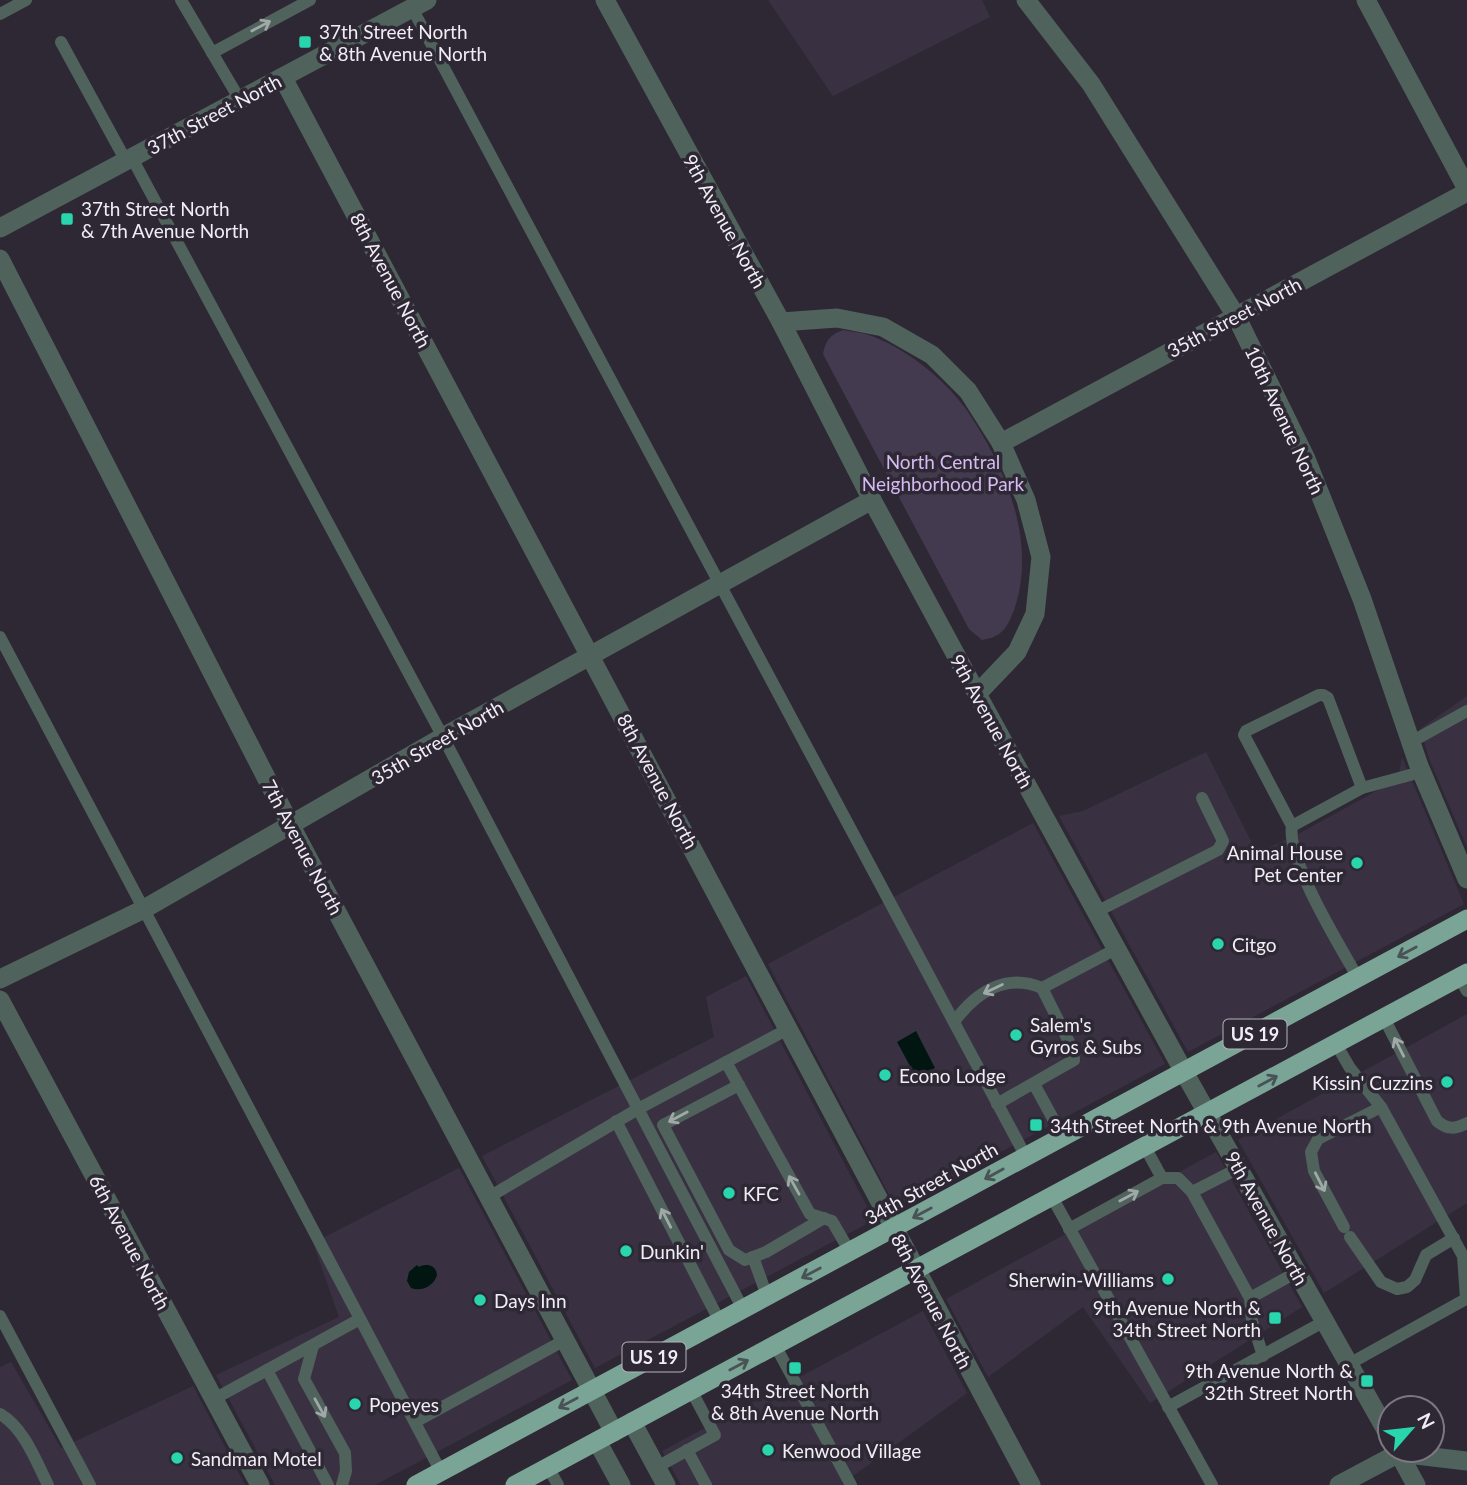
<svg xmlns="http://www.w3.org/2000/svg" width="1467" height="1485" viewBox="0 0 1467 1485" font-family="Lato,sans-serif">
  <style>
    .built { fill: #393142 }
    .green { fill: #443a4f }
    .water { fill: #011610 }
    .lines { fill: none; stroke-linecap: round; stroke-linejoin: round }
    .service { stroke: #50625c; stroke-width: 12 }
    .minor { stroke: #50625c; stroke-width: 19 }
    .tertiary { stroke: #50625c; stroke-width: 19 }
    .trunk { stroke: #7aa495; stroke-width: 19 }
    .oneway { stroke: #a0a8a8 }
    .oneway2 { stroke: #495356 }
    .poi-dot { fill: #29d5ad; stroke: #2e2834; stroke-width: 2.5 }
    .labels { text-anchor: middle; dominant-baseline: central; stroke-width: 7; stroke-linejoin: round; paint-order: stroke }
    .shield { fill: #2e2834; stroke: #b6b2bb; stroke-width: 2 }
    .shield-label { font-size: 18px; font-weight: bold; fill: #f1edf5 }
    .poi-label { font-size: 19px; fill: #f1edf5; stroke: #2e2834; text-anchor: start }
    .street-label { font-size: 19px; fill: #f1edf5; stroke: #2e2834 }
    .park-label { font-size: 19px; fill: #d6baf3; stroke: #2e2834 }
  </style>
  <rect width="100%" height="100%" fill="#2e2834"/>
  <g class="built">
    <path d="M768,0H982L990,17L833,96Z"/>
    <path d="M1467,696V847L1430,761L1420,729Z"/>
    <path d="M1206,752L1257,853L1302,832L1398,779L1402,757L1464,904L1188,1052L1059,816L1083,811Z"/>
    <path d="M1033,823L1165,1064L896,1208L768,964Z"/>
    <path d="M746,976L874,1220L595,1368L482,1156L714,1037L706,997Z"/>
    <path d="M1467,1014V1203L1324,1293L1238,1140Z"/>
    <path d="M1216,1152L1302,1307L1150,1403L1083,1307L988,1377L946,1299Z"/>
    <path d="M459,1168L572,1380L375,1485H275L216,1375L339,1317L313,1243Z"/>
    <path d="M923,1311L967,1393L849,1479L851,1485H681L662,1451Z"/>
    <path d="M11,1362L61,1448L193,1386L245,1485H0V1367Z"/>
  </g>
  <path class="green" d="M843,330C852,332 861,332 869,335C906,348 943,378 966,409C1005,466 1038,542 1014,610C1007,628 1002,637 982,640L969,629L823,354C826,340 830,335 843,330Z"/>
  <g class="water">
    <path d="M916,1031L935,1068L916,1077L897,1042Z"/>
    <path d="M417,1265L419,1267C427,1263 436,1265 437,1275C434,1286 422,1292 411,1288L407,1281L409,1272Z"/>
  </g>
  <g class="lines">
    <g class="service">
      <path d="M181,0L240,100"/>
      <path d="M412,8L1026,1157"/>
      <path d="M0,14L26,0"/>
      <path d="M61,42L126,161"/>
      <path d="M212,53L310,0"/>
      <path d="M132,158L443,737L743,1309"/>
      <path d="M0,637L441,1472"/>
      <path d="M1411,742L1467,711"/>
      <path d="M1292,826L1362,788L1421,772"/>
      <path d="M1096,912L1218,850L1223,841L1202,798"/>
      <path d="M1459,977L1467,991"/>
      <path d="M1358,978C1340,946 1286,859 1292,826L1244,735L1246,731L1319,695H1323L1328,698L1362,788"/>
      <path d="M1042,988L1116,949"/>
      <path d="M1384,1018L1437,1121C1448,1130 1455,1129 1467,1123"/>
      <path d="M954,1022C975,993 1006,972 1042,988L1073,1050L1074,1060L997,1104"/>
      <path d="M1336,1044L1350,1068L1381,1107L1463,1256L1466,1299L1349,1364"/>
      <path d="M726,1062L810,1214L832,1221L850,1252"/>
      <path d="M1034,1084L1063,1137"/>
      <path d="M739,1085L663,1125L729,1250L745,1260L766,1252L824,1218"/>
      <path d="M616,1121L720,1322"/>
      <path d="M1145,1147L1162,1178"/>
      <path d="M1192,1192L1239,1168"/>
      <path d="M489,1197L638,1109L788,1029"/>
      <path d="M1052,1197L1212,1485"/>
      <path d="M1344,1227L1314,1171L1311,1152L1318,1139L1381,1107"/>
      <path d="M1069,1229L1162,1178H1178L1192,1192L1250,1298"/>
      <path d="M1350,1237L1381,1282L1397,1289L1407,1287L1415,1280L1426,1255L1454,1238"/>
      <path d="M753,1257L767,1296"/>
      <path d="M0,1316L90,1485"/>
      <path d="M775,1345L851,1485"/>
      <path d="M313,1346L304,1379L345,1453L346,1471L342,1485"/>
      <path d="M1263,1356L1252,1321L1250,1298L1297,1272"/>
      <path d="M267,1370L328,1485"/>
      <path d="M214,1399L360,1319"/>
      <path d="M1168,1407L1325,1321"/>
      <path d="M0,1414C24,1428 36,1461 48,1485"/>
      <path d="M415,1422L565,1340"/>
      <path d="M687,1450L706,1485"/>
      <path d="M548,1467L558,1485"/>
      <path d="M657,1467L715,1435L691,1390"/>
    </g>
    <g class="minor">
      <path d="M1026,0L1091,84L1236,316L1306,459L1362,599L1419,766L1467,879"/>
      <path d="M1366,0L1467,189"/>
      <path d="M283,78C533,546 780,1017 1031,1485"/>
      <path d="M0,259L291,826L614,1432"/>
      <path d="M781,322L837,318L883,327L932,355L968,391L1001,443L1467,192"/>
      <path d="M977,694L1017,652L1035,614L1041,557L1026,500L1001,443"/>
      <path d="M0,979L144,909L443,737L872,500"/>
      <path d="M0,1000L260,1485"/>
      <path d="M632,1422L666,1485"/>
      <path d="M597,1441L621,1485"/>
      <path d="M1339,1485L1399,1453L1467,1461"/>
    </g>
    <g class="tertiary">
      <path d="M605,0L781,322L872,500L977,694L1184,1072L1390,1437"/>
      <path d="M0,228L427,0"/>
      <path d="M1397,1450L1416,1485"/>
    </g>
    <g class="trunk">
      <path d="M416,1485L1467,919"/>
      <path d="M515,1485L1467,973"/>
    </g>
  </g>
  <defs><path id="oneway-shaft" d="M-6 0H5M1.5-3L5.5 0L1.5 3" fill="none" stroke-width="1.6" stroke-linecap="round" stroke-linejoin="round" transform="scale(1.75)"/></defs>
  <g class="oneway">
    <use href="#oneway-shaft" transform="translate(261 26) rotate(-28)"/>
    <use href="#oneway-shaft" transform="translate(993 989) rotate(154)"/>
    <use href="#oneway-shaft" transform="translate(1399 1047) rotate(-117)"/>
    <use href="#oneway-shaft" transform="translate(678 1117) rotate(152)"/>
    <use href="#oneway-shaft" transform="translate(1320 1182) rotate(63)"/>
    <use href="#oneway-shaft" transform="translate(794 1185) rotate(-119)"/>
    <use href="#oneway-shaft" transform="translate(1129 1196) rotate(-28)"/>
    <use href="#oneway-shaft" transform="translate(666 1218) rotate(-117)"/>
    <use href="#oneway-shaft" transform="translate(320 1408) rotate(61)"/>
  </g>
  <g class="oneway2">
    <use href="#oneway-shaft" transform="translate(1407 952) rotate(152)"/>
    <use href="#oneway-shaft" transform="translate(1268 1081) rotate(-29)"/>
    <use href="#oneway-shaft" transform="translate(994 1174) rotate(151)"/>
    <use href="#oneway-shaft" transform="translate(922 1213) rotate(152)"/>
    <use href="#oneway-shaft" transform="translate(811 1273) rotate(152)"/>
    <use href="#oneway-shaft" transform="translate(739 1365) rotate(-28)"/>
    <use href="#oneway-shaft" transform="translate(568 1403) rotate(152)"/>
  </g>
  <g class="poi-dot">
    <rect x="298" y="35" width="14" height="14" rx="3.5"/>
    <rect x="60" y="212" width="14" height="14" rx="3.5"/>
    <circle cx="1357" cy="863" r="7"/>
    <circle cx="1218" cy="944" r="7"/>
    <circle cx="1016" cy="1035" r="7"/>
    <circle cx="885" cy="1075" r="7"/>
    <circle cx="1447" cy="1082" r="7"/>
    <rect x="1029" y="1118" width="14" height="14" rx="3.5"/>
    <circle cx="729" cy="1193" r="7"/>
    <circle cx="626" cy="1251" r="7"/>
    <circle cx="1168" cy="1279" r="7"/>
    <circle cx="480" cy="1300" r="7"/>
    <rect x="1268" y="1311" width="14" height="14" rx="3.5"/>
    <rect x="788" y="1361" width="14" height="14" rx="3.5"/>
    <rect x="1360" y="1374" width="14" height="14" rx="3.5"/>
    <circle cx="355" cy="1404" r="7"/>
    <circle cx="768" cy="1450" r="7"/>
    <circle cx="177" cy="1458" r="7"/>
  </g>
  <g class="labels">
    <g class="shield">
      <rect x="1223.5" y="1019.5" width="63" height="29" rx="5"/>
      <rect x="622.5" y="1342.5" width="63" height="29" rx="5"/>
    </g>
    <g class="shield-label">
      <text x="1255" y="1034">US 19</text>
      <text x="654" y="1357">US 19</text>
    </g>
    <g class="poi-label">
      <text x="319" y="31">37th Street North<tspan x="319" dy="22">&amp; 8th Avenue North</tspan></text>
      <text x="81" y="208">37th Street North<tspan x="81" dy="22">&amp; 7th Avenue North</tspan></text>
      <text x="1343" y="852" text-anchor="end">Animal House<tspan x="1343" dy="22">Pet Center</tspan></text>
      <text x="1232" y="944">Citgo</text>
      <text x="1030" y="1024">Salem's<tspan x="1030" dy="22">Gyros &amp; Subs</tspan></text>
      <text x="899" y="1075">Econo Lodge</text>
      <text x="1433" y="1082" text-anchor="end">Kissin' Cuzzins</text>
      <text x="1050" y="1125">34th Street North &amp; 9th Avenue North</text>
      <text x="743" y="1193">KFC</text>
      <text x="640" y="1251">Dunkin'</text>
      <text x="1154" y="1279" text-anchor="end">Sherwin-Williams</text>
      <text x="494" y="1300">Days Inn</text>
      <text x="1261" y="1307" text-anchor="end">9th Avenue North &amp;<tspan x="1261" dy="22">34th Street North</tspan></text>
      <text x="1353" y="1370" text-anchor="end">9th Avenue North &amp;<tspan x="1353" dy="22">32th Street North</tspan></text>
      <text x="795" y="1390" text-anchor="middle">34th Street North<tspan x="795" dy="22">&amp; 8th Avenue North</tspan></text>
      <text x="369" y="1404">Popeyes</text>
      <text x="782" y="1450">Kenwood Village</text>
      <text x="191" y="1458">Sandman Motel</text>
    </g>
    <g class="street-label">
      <text transform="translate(214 114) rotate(-28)">37th Street North</text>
      <text transform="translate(725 221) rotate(61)">9th Avenue North</text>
      <text transform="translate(391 280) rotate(62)">8th Avenue North</text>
      <text transform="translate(1234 317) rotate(-28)">35th Street North</text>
      <text transform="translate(1285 420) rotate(65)">10th Avenue North</text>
      <text transform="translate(992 721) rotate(61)">9th Avenue North</text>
      <text transform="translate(437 742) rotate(-30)">35th Street North</text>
      <text transform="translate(658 781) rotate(62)">8th Avenue North</text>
      <text transform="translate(303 847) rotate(62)">7th Avenue North</text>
      <text transform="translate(931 1183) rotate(-29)">34th Street North</text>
      <text transform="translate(1267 1218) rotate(61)">9th Avenue North</text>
      <text transform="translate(130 1242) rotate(62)">6th Avenue North</text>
      <text transform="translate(932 1301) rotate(62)">8th Avenue North</text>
    </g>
    <g class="park-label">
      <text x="943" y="461">North Central<tspan x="943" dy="22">Neighborhood Park</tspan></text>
    </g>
  </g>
  <g transform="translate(1411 1429) rotate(62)"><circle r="33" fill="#2e2834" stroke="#7c7781" stroke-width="2"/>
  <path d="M0-5L12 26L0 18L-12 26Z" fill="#29d5ad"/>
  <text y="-10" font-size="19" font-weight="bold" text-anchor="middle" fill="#f1edf5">N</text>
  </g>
</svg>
